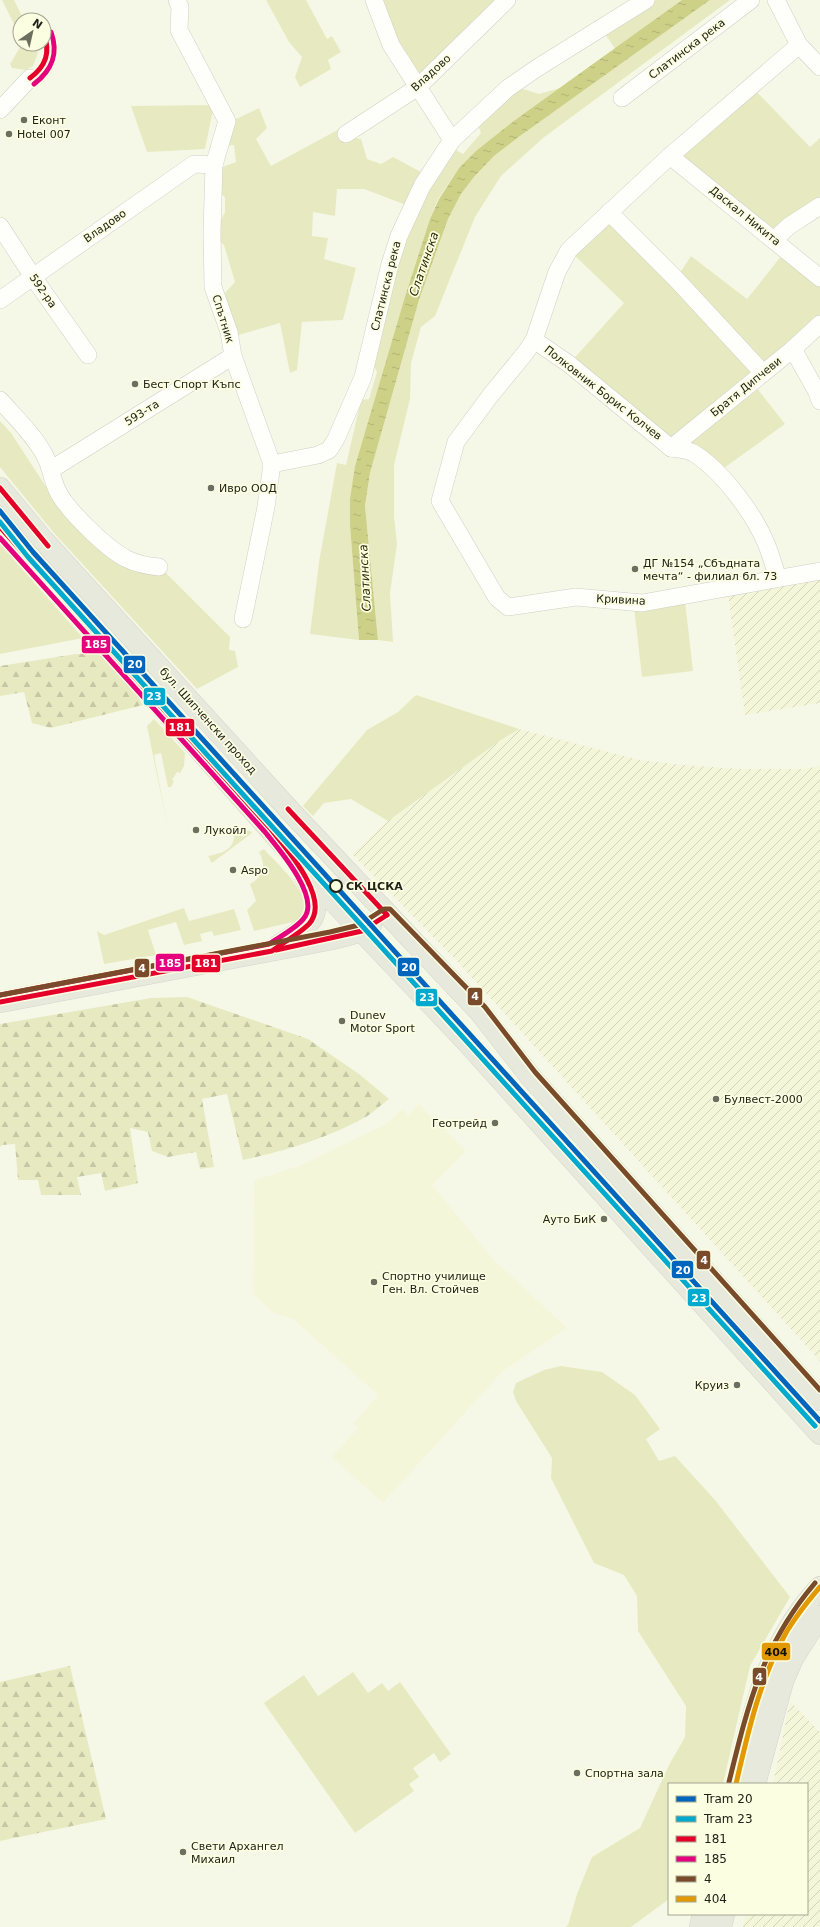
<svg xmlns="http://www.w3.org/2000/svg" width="820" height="1927" viewBox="0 0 820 1927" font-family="'DejaVu Sans',sans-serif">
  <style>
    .built { fill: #f4f6da }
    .industrial { fill: url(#industrial-furrows) }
    .green { fill: #e7eac1 }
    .forest { fill: url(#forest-firs) }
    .water { fill: url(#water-ripples) }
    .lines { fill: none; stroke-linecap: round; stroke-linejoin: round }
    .minor-casing { stroke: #ced0c3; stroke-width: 18 }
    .major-casing { stroke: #d4d5cc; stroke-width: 22 }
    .minor { stroke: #fefefb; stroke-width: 17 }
    .major { stroke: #e8e9dd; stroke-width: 21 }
    .bus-1-casing { stroke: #fbfee1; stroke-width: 8 }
    .bus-2-casing { stroke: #fbfee1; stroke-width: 8 }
    .bus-3-casing { stroke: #fbfee1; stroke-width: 8 }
    .bus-4-casing { stroke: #fbfee1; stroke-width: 8 }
    .bus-1 { stroke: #e4002b; stroke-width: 5 }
    .bus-2 { stroke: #e5007d; stroke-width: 5 }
    .bus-3 { stroke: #7a4b2a; stroke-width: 5 }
    .bus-4 { stroke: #e29902; stroke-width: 5 }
    .tram-1-casing { stroke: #fbfee1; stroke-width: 8 }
    .tram-2-casing { stroke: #fbfee1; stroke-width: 8 }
    .tram-1 { stroke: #0065bd; stroke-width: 5 }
    .tram-2 { stroke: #00a9ce; stroke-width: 5 }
    .poi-dot { fill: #6c6e60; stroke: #fbfee1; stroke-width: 1.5 }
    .stop-dot { fill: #fbfee1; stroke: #222318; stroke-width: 2 }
    .labels { text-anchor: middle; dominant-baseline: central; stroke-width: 3.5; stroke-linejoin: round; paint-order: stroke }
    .street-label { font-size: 11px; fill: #222318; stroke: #fbfee1 }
    .poi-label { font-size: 11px; fill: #222318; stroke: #fbfee1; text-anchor: start }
    .stop-label { font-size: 11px; font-weight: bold; fill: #222318; stroke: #fbfee1; text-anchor: start }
    .water-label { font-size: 12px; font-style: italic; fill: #2d2e03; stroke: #fbfee1 }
    .line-badge { stroke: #fbfee1; stroke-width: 1.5 }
    .badge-label { font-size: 11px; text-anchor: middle; font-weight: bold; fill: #fff }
    .pale-badge-label { font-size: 11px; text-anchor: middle; font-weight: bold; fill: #111 }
  </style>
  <defs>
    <pattern id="industrial-furrows" width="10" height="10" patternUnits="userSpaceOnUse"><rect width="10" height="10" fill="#f4f6da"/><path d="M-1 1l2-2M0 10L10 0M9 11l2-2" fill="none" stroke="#d1d3ba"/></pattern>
    <pattern id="forest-firs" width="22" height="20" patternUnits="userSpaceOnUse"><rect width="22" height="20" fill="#e7eac1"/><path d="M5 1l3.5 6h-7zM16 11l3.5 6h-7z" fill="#c6c8a5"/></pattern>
    <pattern id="water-ripples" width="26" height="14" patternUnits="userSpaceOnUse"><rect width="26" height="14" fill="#cdd187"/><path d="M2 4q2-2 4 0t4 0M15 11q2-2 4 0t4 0" fill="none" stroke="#b0b374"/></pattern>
  </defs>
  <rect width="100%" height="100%" fill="#f6f8e7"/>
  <path class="built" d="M419,1104L466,1151L432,1185L494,1260L567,1328L503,1371L383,1503L332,1457L358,1428L353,1424L378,1395L293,1319L275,1314L253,1294L254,1180L299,1166L386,1124L403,1109L408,1115Z"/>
  <g class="industrial">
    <path d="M820,572V703L745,715L727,588Z"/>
    <path d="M519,729L640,760L683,765L740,769H805L820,766V1361L455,959L352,854L388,821L501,740Z"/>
    <path d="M790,1701L820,1732V1927H743L746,1914H807V1784H773Z"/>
  </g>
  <g class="green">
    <path d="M2,0H14L24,20H20V36Z"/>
    <path d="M266,0H306L327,39L332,36L341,52L328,60L331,69L300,87L295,77L302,57L289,42Z"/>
    <path d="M382,0H497L419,77L397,41Z"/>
    <path d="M654,0H682L615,49L604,32Z"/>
    <path d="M710,0H730L543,138L501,176L475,217L435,316L421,327L411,363L410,399L394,465V516L397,544L390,593L393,642L378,640L365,506L370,473L419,300L448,219L461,194L474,177L494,156L520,136Z"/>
    <path d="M22,44H35L38,53L33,66L26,70L12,68L10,64Z"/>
    <path d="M751,86L810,147L820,138V206L774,240L670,156Z"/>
    <path d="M560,88L515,120L459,168L438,199L430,219L355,466L350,526L359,640L310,634L319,562L337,463L346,465L361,400L369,399L377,372L373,364L399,253L424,195L454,149L463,154L481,133L477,123L512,93L523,89L539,94Z"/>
    <path d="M214,105L205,149L147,152L131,106Z"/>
    <path d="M259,108L267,128L256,139L271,166L356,120L355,138L361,139L367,159L381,164L393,157L421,172L406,205L364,189H337L335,216L313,212L312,236L328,238L324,259L356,268L343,320L302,322L297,370L290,373L280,323L235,336L224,294L235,282L224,245L219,240L218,226L225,212V197L216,191L217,169L236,162L234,145L225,146L230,122Z"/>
    <path d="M609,212L676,279L691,256L747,299L786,250L820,278V324L752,382L785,424L717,473L569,364L624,303L569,250Z"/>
    <path d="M0,421L11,433L52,496L92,540L165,572L230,637L229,650L235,651L238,667L197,689L54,533L0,467Z"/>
    <path d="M0,544L83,638L0,654Z"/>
    <path d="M685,601L693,671L642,677L634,607Z"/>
    <path d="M416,695L519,729L501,740L388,821L351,799L324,803L313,816L303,806L367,730L398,712Z"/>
    <path d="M154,719L185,753L184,766L180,773L177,772L172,780L174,781L171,787H168L161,753L154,755L168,829L147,726Z"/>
    <path d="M235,829L250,831L252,833L212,863L208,856C224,853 236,849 234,830L243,837L245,835Z"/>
    <path d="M264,849C280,867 304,886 306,911L297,921L254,931L247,910L256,901L250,884C263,876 267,867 259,852Z"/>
    <path d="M184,908L189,921L234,909L241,930L214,936L212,931L200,934L202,941L184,945L176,922L148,930L156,955L104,964L97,931L104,935Z"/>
    <path d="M561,1366L602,1372L635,1395L660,1429L646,1439L659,1461L675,1456L715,1500L790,1597L750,1666L723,1784H669V1899L631,1927H565L568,1925L577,1894L592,1857L640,1828L669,1765L685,1737L686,1706L638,1631L637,1596L624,1575L594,1563L551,1478L552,1458L516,1401L513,1392L516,1383L544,1370Z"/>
    <path d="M353,1672L368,1693L382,1683L388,1691L400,1682L451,1754L440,1762L434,1753L413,1768L419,1777L409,1784L414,1791L355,1833L264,1703L304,1675L318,1696Z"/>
  </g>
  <g class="forest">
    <path d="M76,654H100L138,697L143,705L51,728L32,723L24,692L0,696V666Z"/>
    <path d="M187,997L308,1039L359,1074L389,1099C381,1105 373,1113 364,1118C327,1138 285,1151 243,1160L227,1094L202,1099L214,1167L200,1169L196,1152L168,1157L152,1151L148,1132L130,1128L138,1183L105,1191L101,1173L77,1177L81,1195H41L38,1180H18L15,1144L2,1145L0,1147V1024L151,998Z"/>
    <path d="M70,1666L106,1819L0,1841V1682Z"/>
  </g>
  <path class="water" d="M682,0H710L520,136L494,156L474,177L461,194L448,219L419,300L370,473L365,506L378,640H359L350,526V499L355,466L405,297L430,219L439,199L459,168L476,151L515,120Z"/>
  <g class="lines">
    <g class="minor-casing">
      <g id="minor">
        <path d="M177,0L180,7L179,30L227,121L214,165L212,232L213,287L229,332L233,356L272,464L266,507L243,619"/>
        <path d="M374,0L391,45L452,140"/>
        <path d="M776,0L799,45L820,67"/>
        <path d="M799,45L670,156L569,250L557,272L534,340L526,352L490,396L456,442L440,501L497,598L508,607L576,597L642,603L820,571"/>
        <path d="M622,98L751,0"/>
        <path d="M0,110L30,78"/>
        <path d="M346,134L418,87L507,0"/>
        <path d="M670,156L820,278"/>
        <path d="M609,212L676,279L763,373"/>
        <path d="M0,226L33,277L88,355"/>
        <path d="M774,240L789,226L820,206"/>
        <path d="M0,300L194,164L214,165"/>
        <path d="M534,340L569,364L671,448"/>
        <path d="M793,349L817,392L820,401"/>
        <path d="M0,400C15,417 33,434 44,454C52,468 52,484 61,497C73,515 107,549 127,559C137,564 148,566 159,567"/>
        <path d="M671,448L793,349L820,324"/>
        <path d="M671,448C679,449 688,449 695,454C722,471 754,514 766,543C771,555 774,567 778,578"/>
        <path d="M272,464L318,455L329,450L336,439L363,377L390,264L399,236L422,186L452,140L508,88L537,68L646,0"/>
        <path d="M52,469L233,356"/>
      </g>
    </g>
    <g class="major-casing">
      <g id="major">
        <path d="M0,488L44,541L293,814L480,1012L530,1076L820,1400"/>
        <path d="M0,527L159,704L334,902L465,1040L820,1434"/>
        <path d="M278,946C310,925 328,916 305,877"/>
        <path d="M0,1002L332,939L362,931L371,925"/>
        <path d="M736,1784C753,1713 768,1642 820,1587"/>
        <path d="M755,1784L783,1681L793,1658L820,1616"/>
        <path d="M700,1927L703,1914"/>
        <path d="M721,1927L724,1914"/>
      </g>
    </g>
    <use href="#minor" class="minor"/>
    <use href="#major" class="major"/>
    <g class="bus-1-casing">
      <g id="bus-1">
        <path d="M30,78C45,67 51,53 44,35"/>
        <path d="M0,488L48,546"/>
        <path d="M0,527L270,828C285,847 332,899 309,924C299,934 284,942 272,951L0,1002"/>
        <path d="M288,809L387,915"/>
        <path d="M276,950L362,931L387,915"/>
      </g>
    </g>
    <g class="bus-2-casing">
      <g id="bus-2">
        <path d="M34,84C52,70 59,54 51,32"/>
        <path d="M0,538L265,832C278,848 321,897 304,918C297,928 279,937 269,944L0,995"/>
        <path d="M298,852L368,929"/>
      </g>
    </g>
    <g class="bus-3-casing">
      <g id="bus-3">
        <path d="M0,995L330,932L359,925L384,909H390L485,1007L535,1072L820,1390"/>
        <path d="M729,1782C748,1705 762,1645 815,1583"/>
      </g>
    </g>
    <g class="bus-4-casing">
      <path id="bus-4" d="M736,1784C748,1732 760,1678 787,1631C797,1615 808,1601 820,1587"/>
    </g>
    <use href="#bus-1" class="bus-1"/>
    <use href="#bus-2" class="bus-2"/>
    <use href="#bus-3" class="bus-3"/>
    <use href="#bus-4" class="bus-4"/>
    <g class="tram-1-casing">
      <path id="tram-1" d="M0,511L33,552L820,1421"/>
    </g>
    <g class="tram-2-casing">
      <path id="tram-2" d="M0,522L28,557L815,1426"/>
    </g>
    <use href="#tram-1" class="tram-1"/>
    <use href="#tram-2" class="tram-2"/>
  </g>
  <g class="poi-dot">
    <circle cx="24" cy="120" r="4"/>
    <circle cx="9" cy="134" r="4"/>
    <circle cx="135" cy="384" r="4"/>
    <circle cx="211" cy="488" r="4"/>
    <circle cx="635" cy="569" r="4"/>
    <circle cx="196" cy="830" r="4"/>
    <circle cx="233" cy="870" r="4"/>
    <circle cx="342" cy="1021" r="4"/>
    <circle cx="716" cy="1099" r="4"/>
    <circle cx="495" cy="1123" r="4"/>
    <circle cx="604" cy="1219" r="4"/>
    <circle cx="374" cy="1282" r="4"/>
    <circle cx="737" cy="1385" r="4"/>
    <circle cx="577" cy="1773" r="4"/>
    <circle cx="183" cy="1852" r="4"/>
  </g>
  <circle class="stop-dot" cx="336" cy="886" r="6"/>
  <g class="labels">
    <g class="street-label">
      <text transform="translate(687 49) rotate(-37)">Слатинска река</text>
      <text transform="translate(431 73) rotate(-42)">Владово</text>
      <text transform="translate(745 216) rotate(39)">Даскал Никита</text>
      <text transform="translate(105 226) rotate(-35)">Владово</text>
      <text transform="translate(386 286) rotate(-76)">Слатинска река</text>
      <text transform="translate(43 291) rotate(55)">592-ра</text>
      <text transform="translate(223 319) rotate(73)">Спътник</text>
      <text transform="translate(746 387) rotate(-39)">Братя Дипчеви</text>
      <text transform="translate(603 393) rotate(38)">Полковник Борис Колчев</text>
      <text transform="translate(142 413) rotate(-32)">593-та</text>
      <text transform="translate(621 600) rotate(3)">Кривина</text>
      <text transform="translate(208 721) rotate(48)">бул. Шипченски проход</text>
    </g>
    <g class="poi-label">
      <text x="32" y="120">Еконт</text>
      <text x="17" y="134">Hotel 007</text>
      <text x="143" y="384">Бест Спорт Къпс</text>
      <text x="219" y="488">Ивро ООД</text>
      <text x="643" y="563">ДГ №154 „Сбъдната<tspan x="643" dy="13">мечта“ - филиал бл. 73</tspan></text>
      <text x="204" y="830">Лукойл</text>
      <text x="241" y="870">Aspo</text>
      <text x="350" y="1015">Dunev<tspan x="350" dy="13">Motor Sport</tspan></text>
      <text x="724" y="1099">Булвест-2000</text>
      <text x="487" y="1123" text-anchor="end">Геотрейд</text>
      <text x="596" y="1219" text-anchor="end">Ауто БиК</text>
      <text x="382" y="1276">Спортно училище<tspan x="382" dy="13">Ген. Вл. Стойчев</tspan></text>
      <text x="729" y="1385" text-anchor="end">Круиз</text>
      <text x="585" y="1773">Спортна зала</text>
      <text x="191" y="1846">Свети Архангел<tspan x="191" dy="13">Михаил</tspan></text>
    </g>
    <g class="stop-label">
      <text x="346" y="886">СК ЦСКА</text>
    </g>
    <g class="water-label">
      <text transform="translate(424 264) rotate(-71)">Слатинска</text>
      <text transform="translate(365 578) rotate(-93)">Слатинска</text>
    </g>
  </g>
  <g class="line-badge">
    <rect x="81" y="635" width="30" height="19" rx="4" fill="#e5007d"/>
    <rect x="123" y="655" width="23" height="19" rx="4" fill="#0065bd"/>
    <rect x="143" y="687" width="23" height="19" rx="4" fill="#00a9ce"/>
    <rect x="165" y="718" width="30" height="19" rx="4" fill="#e4002b"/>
    <rect x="155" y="953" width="30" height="19" rx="4" fill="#e5007d"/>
    <rect x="191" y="954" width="30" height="19" rx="4" fill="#e4002b"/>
    <rect x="397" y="957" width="23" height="20" rx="4" fill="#0065bd"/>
    <rect x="134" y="958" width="16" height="20" rx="4" fill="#7a4b2a"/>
    <rect x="467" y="987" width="16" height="19" rx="4" fill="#7a4b2a"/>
    <rect x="415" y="988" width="23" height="19" rx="4" fill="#00a9ce"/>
    <rect x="696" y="1250" width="15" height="20" rx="4" fill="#7a4b2a"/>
    <rect x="671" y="1260" width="23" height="19" rx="4" fill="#0065bd"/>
    <rect x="687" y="1288" width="23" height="19" rx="4" fill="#00a9ce"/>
    <rect x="761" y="1642" width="30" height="19" rx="4" fill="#e29902"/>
    <rect x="752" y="1667" width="15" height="19" rx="4" fill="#7a4b2a"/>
  </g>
  <g class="badge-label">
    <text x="96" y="648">185</text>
    <text x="135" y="668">20</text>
    <text x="154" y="700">23</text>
    <text x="180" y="731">181</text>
    <text x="170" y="967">185</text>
    <text x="206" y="967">181</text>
    <text x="409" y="971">20</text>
    <text x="142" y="972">4</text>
    <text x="475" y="1000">4</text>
    <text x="427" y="1001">23</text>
    <text x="704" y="1264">4</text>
    <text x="683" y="1274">20</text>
    <text x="699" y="1302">23</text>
    <text x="759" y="1681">4</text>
  </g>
  <g class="pale-badge-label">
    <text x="776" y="1656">404</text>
  </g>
  <rect x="668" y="1783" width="140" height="132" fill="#fbfee1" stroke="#a4a691"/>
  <rect x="676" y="1796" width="20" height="6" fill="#0065bd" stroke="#a4a691"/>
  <text x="704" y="1803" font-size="12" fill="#222318">Tram 20</text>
  <rect x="676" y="1816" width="20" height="6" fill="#00a9ce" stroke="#a4a691"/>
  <text x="704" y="1823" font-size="12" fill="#222318">Tram 23</text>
  <rect x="676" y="1836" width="20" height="6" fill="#e4002b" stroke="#a4a691"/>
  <text x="704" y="1843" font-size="12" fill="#222318">181</text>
  <rect x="676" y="1856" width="20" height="6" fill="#e5007d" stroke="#a4a691"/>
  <text x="704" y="1863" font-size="12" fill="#222318">185</text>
  <rect x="676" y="1876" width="20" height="6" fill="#7a4b2a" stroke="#a4a691"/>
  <text x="704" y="1883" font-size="12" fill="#222318">4</text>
  <rect x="676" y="1896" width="20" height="6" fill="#e29902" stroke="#a4a691"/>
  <text x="704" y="1903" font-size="12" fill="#222318">404</text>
  <g transform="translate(32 32) rotate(34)"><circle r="19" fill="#fbfee1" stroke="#a4a691"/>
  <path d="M0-3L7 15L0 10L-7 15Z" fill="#6c6e60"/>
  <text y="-6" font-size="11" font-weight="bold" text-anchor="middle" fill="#222318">N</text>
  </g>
</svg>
